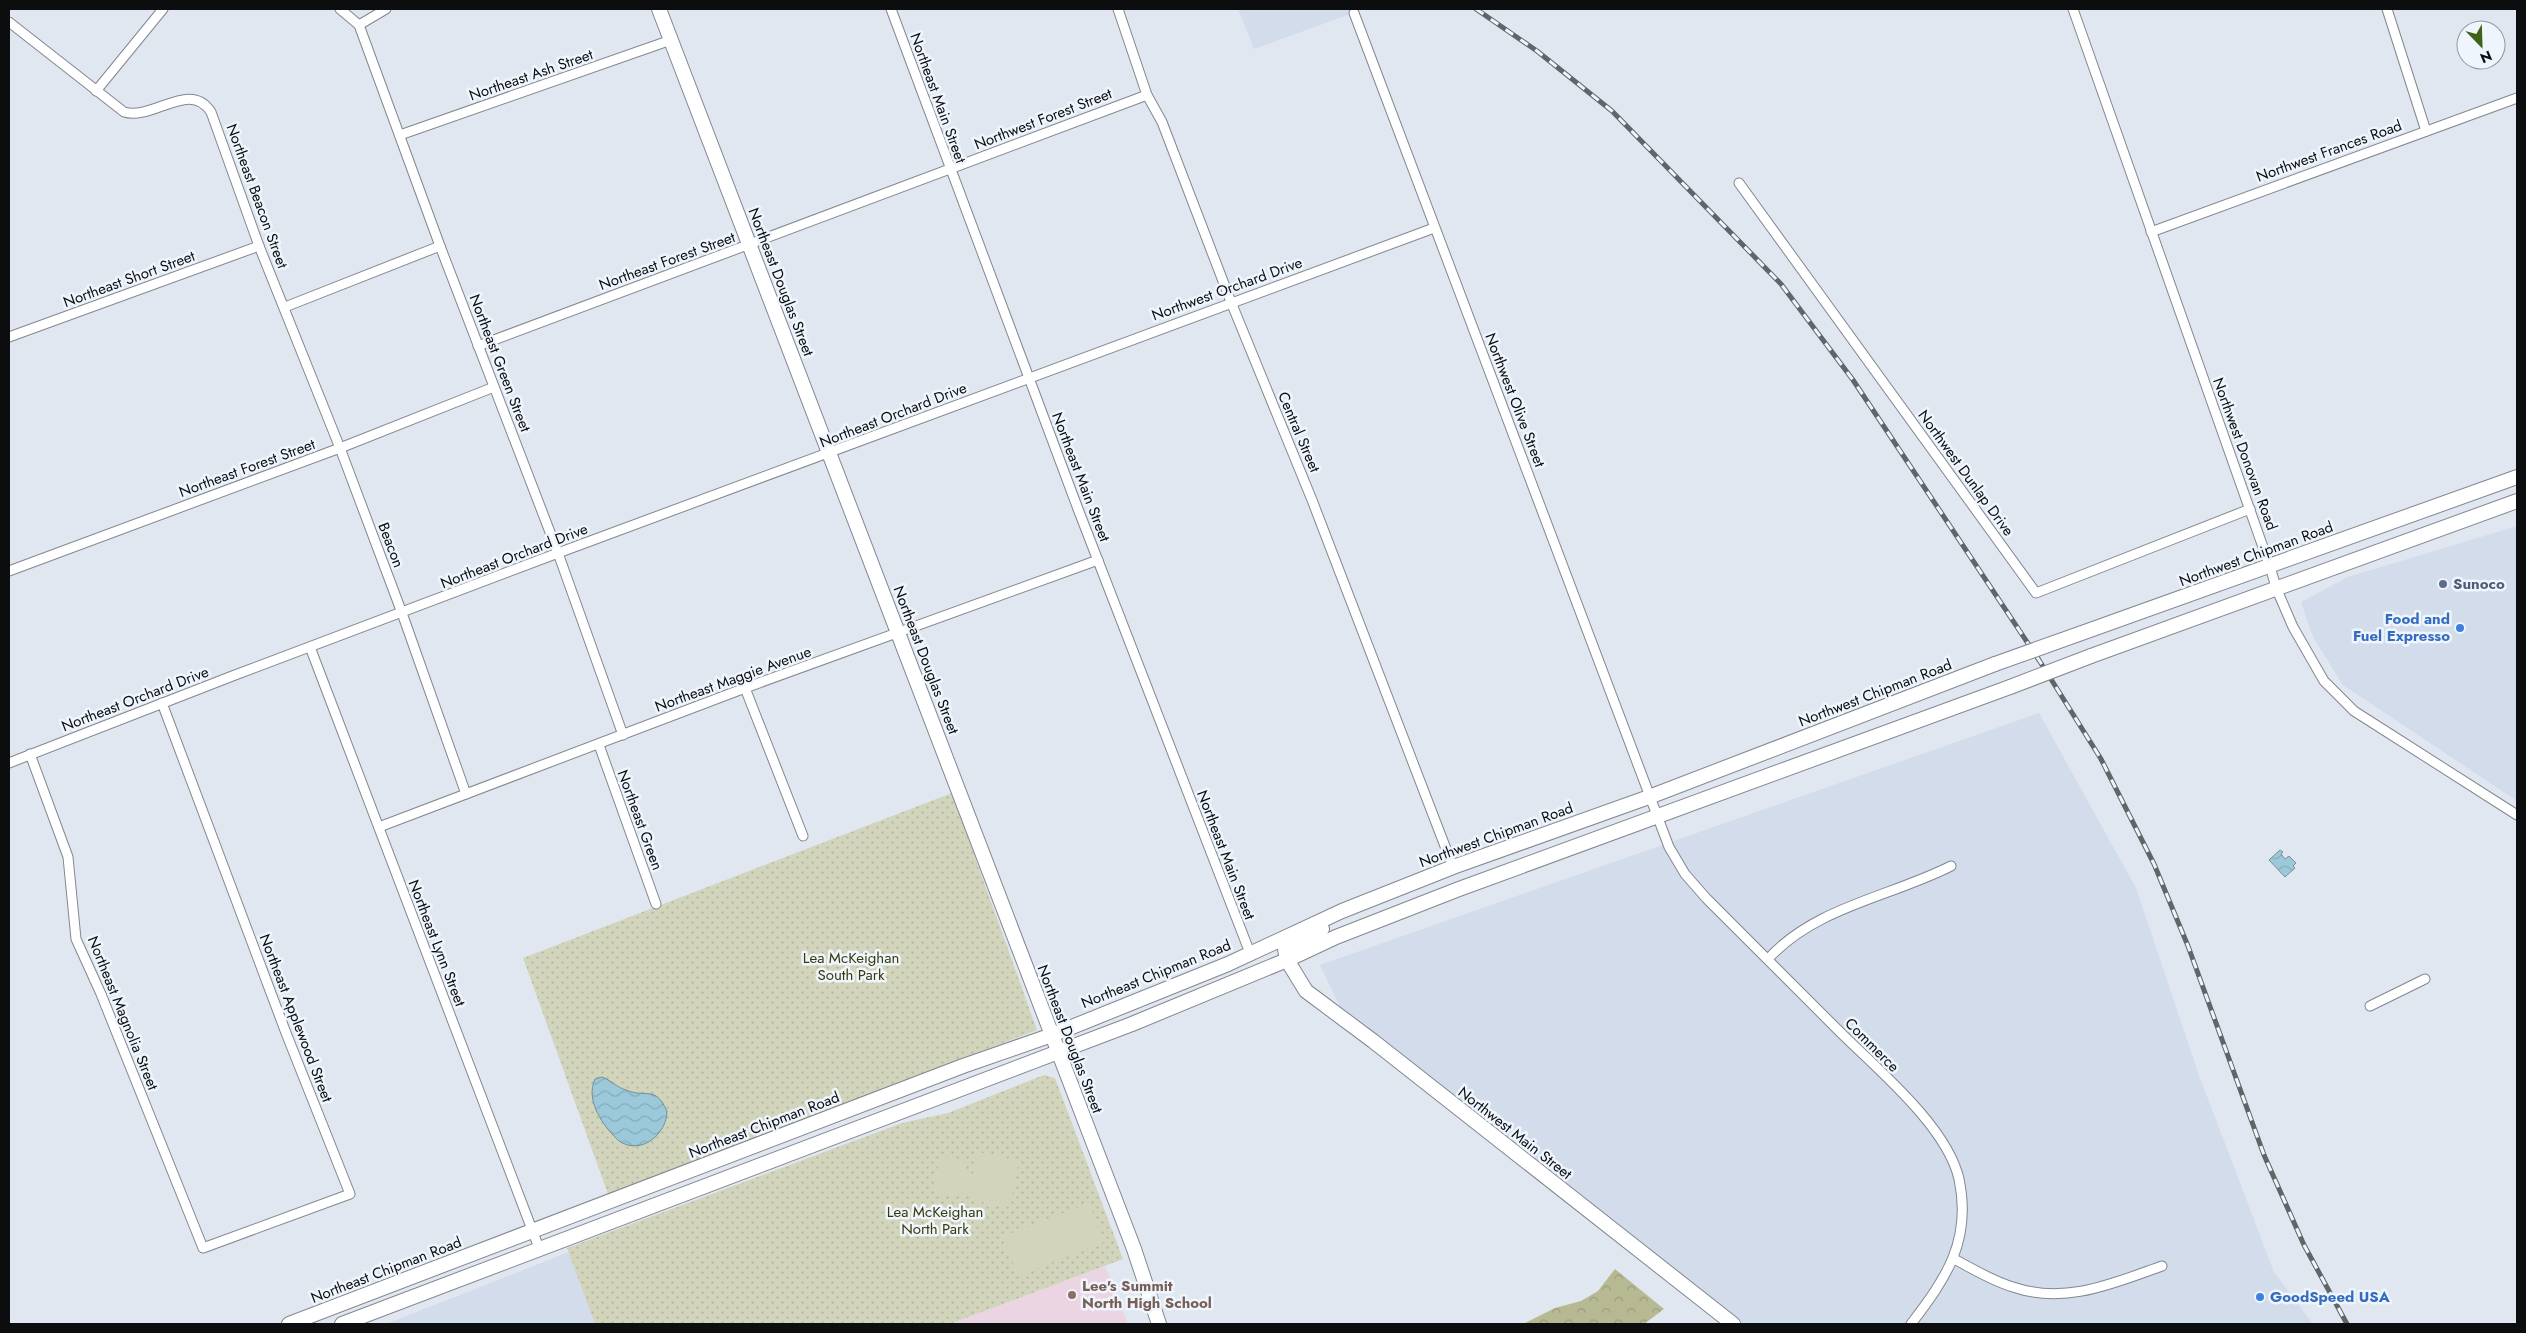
<svg xmlns="http://www.w3.org/2000/svg" width="2526" height="1333" viewBox="0 0 2526 1333" font-family="Jost,sans-serif">
  <style>
    .built { fill: #d2dceb }
    .education { fill: #ecd5e2 }
    .forest { fill: url(#forest-crowns) }
    .park { fill: url(#park-dots) }
    .pitch { fill: #d2d5bc }
    .water { fill: url(#water-waves); stroke: #70919d }
    .lines { fill: none; stroke-linecap: round; stroke-linejoin: round }
    .street-casing { stroke: #82878f; stroke-width: 11 }
    .secondary-casing { stroke: #82878f; stroke-width: 16 }
    .street { stroke: #fff; stroke-width: 9 }
    .secondary { stroke: #fff; stroke-width: 14 }
    .rail-casing { stroke: #61656a; stroke-width: 5 }
    .rail { stroke: #eef5fd; stroke-width: 3; stroke-dasharray: 9; stroke-linecap: butt }
    .secondary-bridge-casing { stroke: #82878f; stroke-width: 16; stroke-linecap: butt }
    .secondary-bridge { stroke: #fff; stroke-width: 14 }
    .service-dot { fill: #5c6f8a; stroke: #eef5fd; stroke-width: 2 }
    .shop-dot { fill: #3f7fe0; stroke: #eef5fd; stroke-width: 2 }
    .education-dot { fill: #8d6e63; stroke: #eef5fd; stroke-width: 2 }
    .labels { text-anchor: middle; dominant-baseline: central; stroke-width: 5; stroke-linejoin: round; paint-order: stroke }
    .street-label { font-size: 15px; fill: #0b0d0f; stroke: #eef5fd }
    .service-label { font-size: 15px; font-weight: bold; fill: #4e5e75; stroke: #eef5fd; text-anchor: start }
    .shop-label { font-size: 15px; font-weight: bold; fill: #366cbe; stroke: #eef5fd; text-anchor: end }
    .park-label { font-size: 15px; fill: #393a0a; stroke: #eef5fd }
    .education-label { font-size: 15px; font-weight: bold; fill: #785e54; stroke: #eef5fd; text-anchor: start }
  </style>
  <defs>
    <pattern id="forest-crowns" width="20" height="18" patternUnits="userSpaceOnUse" patternTransform="scale(1.25)"><rect width="20" height="18" fill="#b6b992"/><path d="M2 6a3 3 0 1 1 6 0M12 15a3 3 0 1 1 6 0" fill="none" stroke="#9b9e7d"/></pattern>
    <pattern id="park-dots" width="8" height="8" patternUnits="userSpaceOnUse" patternTransform="scale(1.25)"><rect width="8" height="8" fill="#d2d5bc"/><path d="M2 2h.1M6 6h.1" fill="none" stroke="#b3b6a0" stroke-width="1.8" stroke-linecap="round"/></pattern>
    <pattern id="water-waves" width="16" height="10" patternUnits="userSpaceOnUse" patternTransform="scale(1.25)"><rect width="16" height="10" fill="#9cc9da"/><path d="M0 5q4-4 8 0t8 0" fill="none" stroke="#85abba"/></pattern>
  </defs>
  <rect width="100%" height="100%" fill="#e1e7f0"/>
  <g class="built">
    <path d="M1238,9H1364L1254,49Z"/>
    <path d="M2517,526V801L2343,685L2313,637L2301,602L2348,577Z"/>
    <path d="M2039,713L2136,888L2200,1078L2274,1272L2313,1324H1732L1347,1021L1320,965Z"/>
    <path d="M569,1252L596,1324H386Z"/>
  </g>
  <path class="education" d="M1105,1266L1128,1324H950Z"/>
  <path class="forest" d="M1615,1269L1664,1309L1644,1324H1523L1555,1308L1581,1301L1598,1291Z"/>
  <g class="park">
    <path d="M952,793L1037,1030L608,1194L523,958Z"/>
    <path d="M1044,1075L1055,1078L1123,1259L950,1324H595L567,1248L902,1123L948,1113Z"/>
  </g>
  <g class="pitch">
    <path d="M979,1152L1019,1161L1010,1207L970,1200L969,1195L958,1192L956,1198L934,1193L940,1155L964,1160L963,1171L973,1174L976,1155Z"/>
    <path d="M1089,1203L1104,1242L1018,1276L1002,1237Z"/>
  </g>
  <g class="water">
    <path d="M2280,850L2283,852L2281,854L2285,859L2289,856L2296,863L2293,866L2295,868L2285,877L2269,860Z"/>
    <path d="M602,1077C611,1080 616,1087 626,1090C647,1099 654,1084 667,1111C667,1134 641,1156 619,1141C603,1126 585,1101 595,1079Z"/>
  </g>
  <g class="lines">
    <g class="street-casing">
      <g id="street">
        <path d="M340,9L359,25L440,246L558,553L623,735"/>
        <path d="M891,9L1078,509L1250,953"/>
        <path d="M1118,9L1147,95L1162,122L1231,302L1312,500L1453,867"/>
        <path d="M2073,9L2270,567L2277,590L2293,627L2324,681L2354,711L2517,815"/>
        <path d="M2387,9L2426,131"/>
        <path d="M1354,13L1669,847L1685,874L1706,898C1750,942 1794,986 1838,1030C1876,1068 1947,1126 1959,1179C1972,1241 1946,1278 1911,1324"/>
        <path d="M9,22L124,112C153,121 190,79 211,112L259,246L340,448L402,613L466,794"/>
        <path d="M359,25L386,9"/>
        <path d="M96,91L163,9"/>
        <path d="M400,135L671,40"/>
        <path d="M1739,183L2036,593L2250,509"/>
        <path d="M2151,232L2517,98"/>
        <path d="M285,307L440,246"/>
        <path d="M9,337L259,246"/>
        <path d="M478,346L1147,95"/>
        <path d="M9,571L340,448L494,387"/>
        <path d="M310,647L539,1248"/>
        <path d="M745,688L803,836"/>
        <path d="M599,745L656,904"/>
        <path d="M30,754L68,857L76,939L101,994L203,1248L350,1194L286,1033L162,703"/>
        <path d="M9,763L235,675L558,553L1434,228"/>
        <path d="M379,827L745,688L1098,560"/>
        <path d="M1768,959C1815,907 1890,897 1951,866"/>
        <path d="M2370,1006L2425,979"/>
        <path d="M1954,1259C1973,1269 1992,1281 2013,1287C2065,1305 2114,1283 2162,1266"/>
      </g>
    </g>
    <g class="secondary-casing">
      <g id="secondary">
        <path d="M659,9L1134,1249L1159,1324"/>
        <path d="M2079,634L2517,477"/>
        <path d="M2091,656L2517,501"/>
        <path d="M1322,929L1285,949L1287,960L1306,991L1373,1041L1733,1324"/>
        <path d="M289,1324L963,1066L1052,1035L1228,964L1342,911L1453,867L1649,797L1995,664"/>
        <path d="M342,1324L1132,1024L1287,960L1336,937L1459,889L2010,687"/>
      </g>
    </g>
    <use href="#street" class="street"/>
    <use href="#secondary" class="secondary"/>
    <g class="rail-casing">
      <path id="rail" d="M1476,9L1537,51L1612,111L1781,284L1853,380L2039,660L2101,759L2154,864L2188,946L2264,1155L2304,1245L2347,1324"/>
    </g>
    <use href="#rail" class="rail"/>
    <g class="secondary-bridge-casing">
      <g id="secondary-bridge">
        <path d="M1995,664L2079,634"/>
        <path d="M2010,687L2091,656"/>
      </g>
    </g>
    <use href="#secondary-bridge" class="secondary-bridge"/>
  </g>
  <circle class="service-dot" cx="2443" cy="584" r="5"/>
  <g class="shop-dot">
    <circle cx="2460" cy="628" r="5"/>
    <circle cx="2260" cy="1297" r="5"/>
  </g>
  <circle class="education-dot" cx="1072" cy="1295" r="5"/>
  <g class="labels">
    <g class="street-label">
      <text transform="translate(531 75) rotate(-19)">Northeast Ash Street</text>
      <text transform="translate(938 98) rotate(70)">Northeast Main Street</text>
      <text transform="translate(1043 119) rotate(-21)">Northwest Forest Street</text>
      <text transform="translate(2329 151) rotate(-20)">Northwest Frances Road</text>
      <text transform="translate(257 196) rotate(70)">Northeast Beacon Street</text>
      <text transform="translate(667 261) rotate(-20)">Northeast Forest Street</text>
      <text transform="translate(129 279) rotate(-20)">Northeast Short Street</text>
      <text transform="translate(781 282) rotate(69)">Northeast Douglas Street</text>
      <text transform="translate(1227 289) rotate(-20)">Northwest Orchard Drive</text>
      <text transform="translate(500 363) rotate(69)">Northeast Green Street</text>
      <text transform="translate(1515 400) rotate(69)">Northwest Olive Street</text>
      <text transform="translate(893 415) rotate(-21)">Northeast Orchard Drive</text>
      <text transform="translate(1299 432) rotate(67)">Central Street</text>
      <text transform="translate(2245 454) rotate(70)">Northwest Donovan Road</text>
      <text transform="translate(247 468) rotate(-20)">Northeast Forest Street</text>
      <text transform="translate(1966 473) rotate(54)">Northwest Dunlap Drive</text>
      <text transform="translate(1081 477) rotate(69)">Northeast Main Street</text>
      <text transform="translate(391 545) rotate(69)">Beacon</text>
      <text transform="translate(2256 554) rotate(-20)">Northwest Chipman Road</text>
      <text transform="translate(514 556) rotate(-21)">Northeast Orchard Drive</text>
      <text transform="translate(926 660) rotate(69)">Northeast Douglas Street</text>
      <text transform="translate(733 679) rotate(-20)">Northeast Maggie Avenue</text>
      <text transform="translate(1875 693) rotate(-21)">Northwest Chipman Road</text>
      <text transform="translate(135 699) rotate(-21)">Northeast Orchard Drive</text>
      <text transform="translate(640 820) rotate(70)">Northeast Green</text>
      <text transform="translate(1496 835) rotate(-20)">Northwest Chipman Road</text>
      <text transform="translate(1226 855) rotate(69)">Northeast Main Street</text>
      <text transform="translate(437 943) rotate(69)">Northeast Lynn Street</text>
      <text transform="translate(1156 974) rotate(-22)">Northeast Chipman Road</text>
      <text transform="translate(123 1013) rotate(68)">Northeast Magnolia Street</text>
      <text transform="translate(296 1018) rotate(69)">Northeast Applewood Street</text>
      <text transform="translate(1070 1039) rotate(69)">Northeast Douglas Street</text>
      <text transform="translate(1872 1045) rotate(45)">Commerce</text>
      <text transform="translate(764 1125) rotate(-21)">Northeast Chipman Road</text>
      <text transform="translate(1515 1133) rotate(38)">Northwest Main Street</text>
      <text transform="translate(386 1270) rotate(-21)">Northeast Chipman Road</text>
    </g>
    <g class="service-label">
      <text x="2453" y="584">Sunoco</text>
    </g>
    <g class="shop-label">
      <text x="2450" y="619">Food and<tspan x="2450" dy="17">Fuel Expresso</tspan></text>
      <text x="2270" y="1297" text-anchor="start">GoodSpeed USA</text>
    </g>
    <g class="park-label">
      <text x="851" y="958">Lea McKeighan<tspan x="851" dy="17">South Park</tspan></text>
      <text x="935" y="1212">Lea McKeighan<tspan x="935" dy="17">North Park</tspan></text>
    </g>
    <g class="education-label">
      <text x="1082" y="1286">Lee's Summit<tspan x="1082" dy="17">North High School</tspan></text>
    </g>
  </g>
  <rect width="2526" height="1333" fill="none" stroke="#0b0d0f" stroke-width="20"/>
  <g transform="translate(2481 45) rotate(157)"><circle r="24" fill="#eef5fd" stroke="#93989e"/>
  <path d="M0-4L9 19L0 12L-9 19Z" fill="#3f6219"/>
  <text y="-8" font-size="14" font-weight="bold" text-anchor="middle" fill="#0b0d0f">N</text>
  </g>
</svg>
